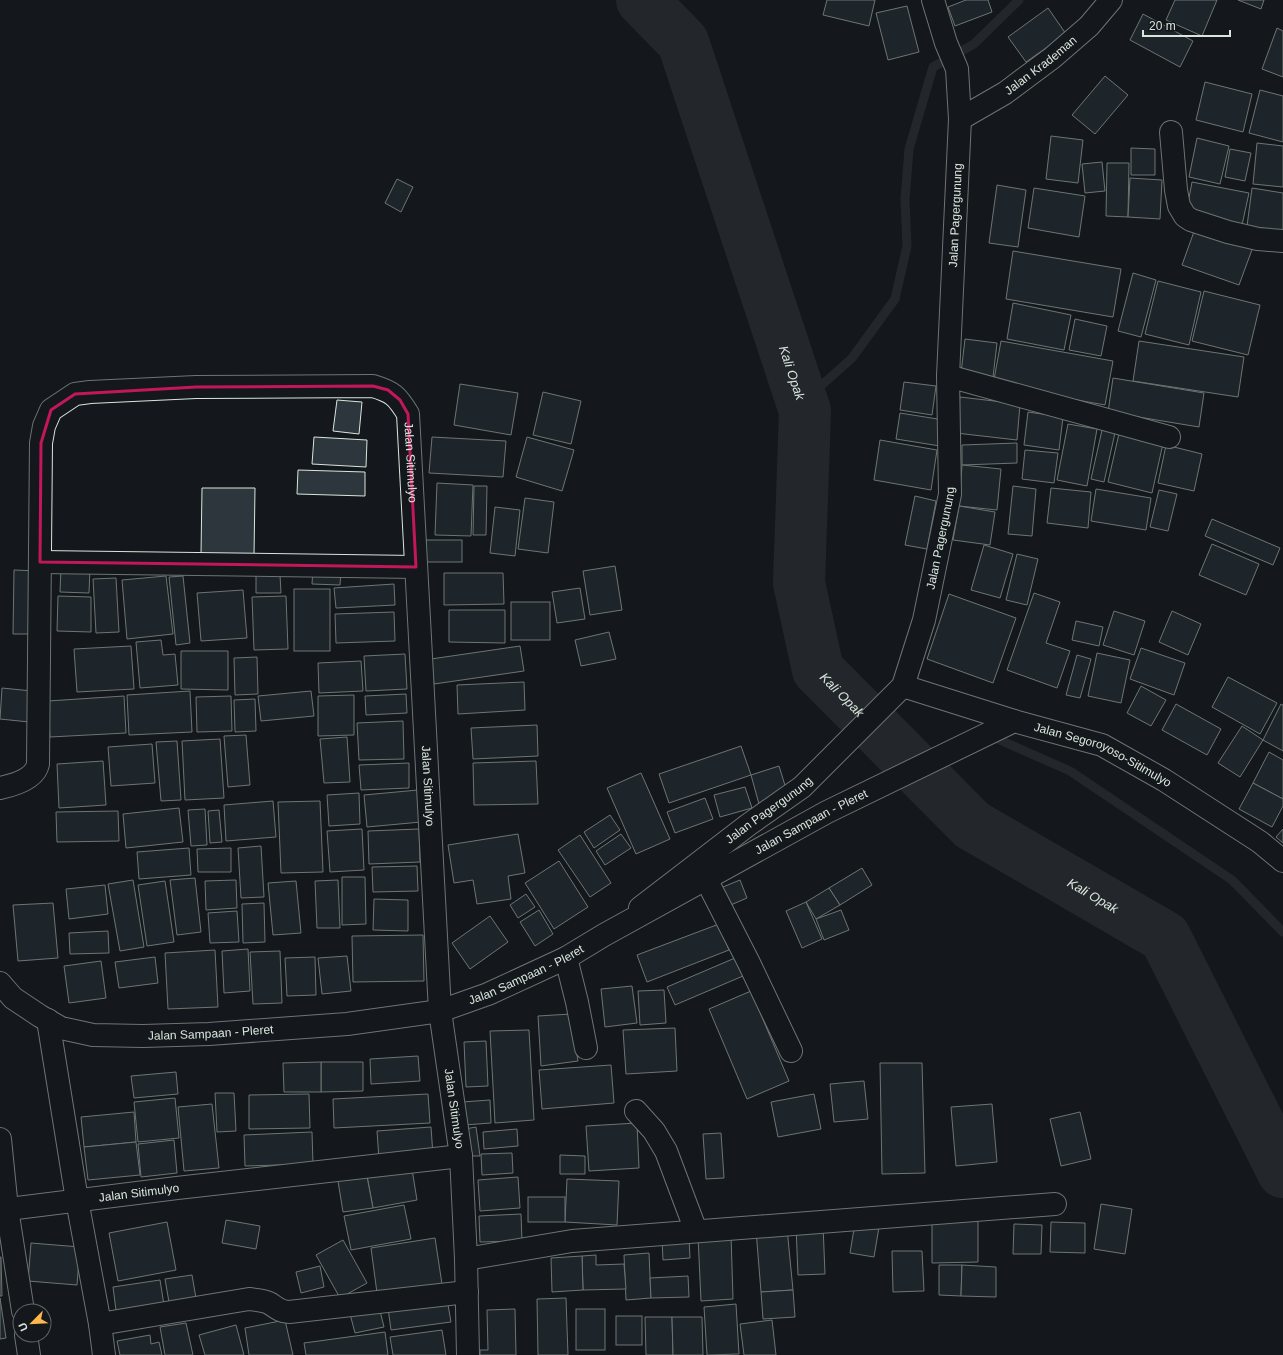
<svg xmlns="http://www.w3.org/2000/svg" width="1283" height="1355" viewBox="0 0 1283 1355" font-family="Helvetica,sans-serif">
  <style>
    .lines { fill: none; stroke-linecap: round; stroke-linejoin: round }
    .stream { stroke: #363b3e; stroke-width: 9 }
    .river { stroke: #363b3e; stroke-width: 52 }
    .building { fill: #2c363c; stroke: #d8e6dc }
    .minor-casing { stroke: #d8e6dc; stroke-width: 24 }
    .major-casing { stroke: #d8e6dc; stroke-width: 24 }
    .minor { stroke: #14181c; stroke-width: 22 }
    .major { stroke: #14181c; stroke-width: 22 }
    .marked { fill: none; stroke: #c2185b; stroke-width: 3; stroke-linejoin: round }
    .labels { text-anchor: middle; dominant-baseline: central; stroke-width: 3; stroke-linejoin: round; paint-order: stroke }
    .street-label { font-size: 12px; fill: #d8e6dc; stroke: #14181c }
    .water-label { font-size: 13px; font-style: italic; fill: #d8e6dc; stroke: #14181c }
  </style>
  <rect width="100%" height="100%" fill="#14181c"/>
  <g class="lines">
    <g class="stream">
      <path d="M803,402L852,358L895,299L907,246L905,199L909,149L933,67L974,44L1019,0"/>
      <path d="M989,739L993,737L1070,771L1232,880L1283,932"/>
    </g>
    <path class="river" id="s1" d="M642,0L683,42L805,411L799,583L818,670L972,825L1165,937L1283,1172"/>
  </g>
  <g class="building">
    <path d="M827,0H875L869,26L823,15Z"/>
    <path d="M966,0H988L992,12L955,26L948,7Z"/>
    <path d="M1175,0H1217L1202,36L1166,20Z"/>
    <path d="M1238,0H1264L1261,9Z"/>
    <path d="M907,6L919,52L888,60L876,13Z"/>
    <path d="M1048,8L1066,34L1026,62L1008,37Z"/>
    <path d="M1143,14L1193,41L1180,67L1130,40Z"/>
    <path d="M1277,28L1283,31V77L1262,69Z"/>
    <path d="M1105,76L1128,95L1095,134L1072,115Z"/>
    <path d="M1205,82L1252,94L1243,132L1196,120Z"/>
    <path d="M1260,90L1283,96V142L1249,133Z"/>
    <path d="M1051,136L1083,140L1078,183L1046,179Z"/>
    <path d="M1197,138L1229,146L1220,184L1189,177Z"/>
    <path d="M1257,143L1283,146V187L1253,184Z"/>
    <path d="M1131,148L1155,149V175H1131Z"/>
    <path d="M1230,149L1251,153L1245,181L1225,177Z"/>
    <path d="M1102,162L1105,191L1085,193L1082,164Z"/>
    <path d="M1107,163H1129L1128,217L1106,216Z"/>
    <path d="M1130,178L1162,180L1160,219L1128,217Z"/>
    <path d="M397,179L413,187L401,212L385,203Z"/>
    <path d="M1192,182L1249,193L1242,225L1186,214Z"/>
    <path d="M997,185L1026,190L1018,247L989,243Z"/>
    <path d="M1034,188L1085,196L1079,237L1028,228Z"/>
    <path d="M1252,188L1283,193V231L1247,226Z"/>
    <path d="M1196,226L1253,247L1239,285L1182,265Z"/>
    <path d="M1013,251L1121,269L1113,317L1006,299Z"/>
    <path d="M1133,273L1156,280L1141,337L1118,331Z"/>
    <path d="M1158,281L1201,292L1189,345L1145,334Z"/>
    <path d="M1204,291L1260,305L1248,355L1192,341Z"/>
    <path d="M1013,303L1071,315L1064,350L1007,339Z"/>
    <path d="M1075,319L1107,326L1101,356L1069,350Z"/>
    <path d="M965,339L997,343L993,377L961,373Z"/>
    <path d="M1001,341L1113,361L1105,405L993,385Z"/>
    <path d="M1139,341L1244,357L1238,397L1133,381Z"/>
    <path d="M1113,378L1204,393L1199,427L1108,412Z"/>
    <path d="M904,382L936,386L932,415L900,410Z"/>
    <path d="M460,384L518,393L511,435L454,425Z"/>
    <path d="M543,392L581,401L571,444L533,435Z"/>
    <path d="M960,397L1020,404L1017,440L956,433Z"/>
    <path d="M337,400L362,402L359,434L333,431Z"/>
    <path d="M1028,412L1063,417L1059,450L1024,445Z"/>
    <path d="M900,413L944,420L940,446L896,439Z"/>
    <path d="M1068,424L1097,429L1087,486L1057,480Z"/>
    <path d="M1120,429L1164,439L1152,493L1108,482Z"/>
    <path d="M1102,430L1115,433L1104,482L1091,479Z"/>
    <path d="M314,437L367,440L366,467L312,464Z"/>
    <path d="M432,437L506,441L503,477L429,473Z"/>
    <path d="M527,437L574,450L562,491L516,477Z"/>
    <path d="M880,440L937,450L931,490L874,480Z"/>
    <path d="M1017,443V463L962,465V445Z"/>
    <path d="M1166,445L1202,454L1194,491L1158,483Z"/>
    <path d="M1025,450L1058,453L1054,483L1022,479Z"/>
    <path d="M962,465L1001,469L997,510L959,506Z"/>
    <path d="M298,470L365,472V496L297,494Z"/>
    <path d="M437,483L473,485L471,536L435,535Z"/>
    <path d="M474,486H487L486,535H473Z"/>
    <path d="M1013,486L1036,489L1032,536L1008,534Z"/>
    <path d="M202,488H255L254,556L201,555Z"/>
    <path d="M1051,488L1091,492L1088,528L1047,523Z"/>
    <path d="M1096,489L1151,498L1146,530L1091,521Z"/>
    <path d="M1159,490L1177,494L1168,531L1150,527Z"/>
    <path d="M915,496L936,501L927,549L905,545Z"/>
    <path d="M525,498L554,502L548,553L518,549Z"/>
    <path d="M959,506L995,512L990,545L953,540Z"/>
    <path d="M495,507L520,510L515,556L490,553Z"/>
    <path d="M1212,519L1280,548L1273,565L1205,536Z"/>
    <rect x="426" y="540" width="36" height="22"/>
    <path d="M1212,544L1259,564L1246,595L1199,575Z"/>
    <path d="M984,545L1013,554L1000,598L971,590Z"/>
    <path d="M1017,554L1038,559L1027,605L1006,600Z"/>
    <path d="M615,566L622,610L590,615L583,571Z"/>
    <path d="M61,567L90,568L89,593L60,592Z"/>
    <path d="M313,569L341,570L340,585L312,584Z"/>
    <path d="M14,570L38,571L37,634H13Z"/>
    <path d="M444,573H503L504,604L444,605Z"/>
    <path d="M256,575H280L281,593H256Z"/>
    <path d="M166,576L173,634L127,639L122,580Z"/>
    <path d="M183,576L190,643L176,645L169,577Z"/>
    <path d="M116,578L119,632L96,633L93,579Z"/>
    <path d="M394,584L395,605L336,608L334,588Z"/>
    <path d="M580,588L585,619L557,623L552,592Z"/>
    <rect x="294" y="589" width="36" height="62"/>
    <path d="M243,590L247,638L201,641L197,593Z"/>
    <path d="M1034,593L1060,602L1046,643L1070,651L1057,688L1007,670Z"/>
    <path d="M949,594L1016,618L993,683L927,659Z"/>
    <path d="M58,596L91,597V632L57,631Z"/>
    <path d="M286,596L288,649L254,650L252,597Z"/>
    <rect x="511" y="602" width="39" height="38"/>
    <path d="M449,610H505V643L449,642Z"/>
    <path d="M1114,611L1145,621L1134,655L1103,645Z"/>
    <path d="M1172,611L1201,624L1188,655L1159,642Z"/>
    <path d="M394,612L395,641L336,643L335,614Z"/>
    <path d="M1076,621L1103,627L1099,646L1072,640Z"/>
    <path d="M609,632L616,659L581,666L575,640Z"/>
    <path d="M161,640L163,655L175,654L178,685L140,688L136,642Z"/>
    <path d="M131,646L134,689L77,692L74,649Z"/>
    <path d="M520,646L524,671L434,684L431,659Z"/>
    <path d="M1141,648L1185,663L1174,695L1130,679Z"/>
    <path d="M181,651H228V690L181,689Z"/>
    <path d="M1097,653L1130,660L1121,703L1088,696Z"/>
    <path d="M405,654L407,689L366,691L364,656Z"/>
    <path d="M1077,655L1091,659L1080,698L1066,695Z"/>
    <path d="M257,657L258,694L235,695L234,658Z"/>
    <path d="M361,661L363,691L319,693L318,663Z"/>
    <path d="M1228,677L1277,703L1260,734L1212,707Z"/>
    <path d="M524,682L525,710L458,714L457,685Z"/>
    <path d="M1141,686L1166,700L1151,726L1127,713Z"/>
    <path d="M2,688L32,691L29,722L0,719Z"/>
    <path d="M190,691L192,732L129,735L127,695Z"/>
    <path d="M311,691L314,716L261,721L258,696Z"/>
    <path d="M406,694L407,713L366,715L365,696Z"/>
    <path d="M354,695V735L318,736V696Z"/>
    <path d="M124,696L126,733L50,737L48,701Z"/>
    <path d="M231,696L232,731L197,732L196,697Z"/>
    <path d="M255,699L256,731L235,732L234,700Z"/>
    <path d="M1176,704L1221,729L1207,755L1162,730Z"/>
    <path d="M1281,704L1283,705V751L1263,740Z"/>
    <path d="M403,721L404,759L359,760L357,723Z"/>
    <path d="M537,725L538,756L473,759L471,728Z"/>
    <path d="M1242,726L1263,740L1240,777L1218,763Z"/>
    <path d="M246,735L250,785L228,787L224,736Z"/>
    <path d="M347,737L350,782L324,783L320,739Z"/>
    <path d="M220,739L224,798L185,800L182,741Z"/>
    <path d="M177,741L181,800L161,801L156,742Z"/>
    <path d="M152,744L155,783L111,786L108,747Z"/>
    <path d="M741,746L751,775L669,803L659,774Z"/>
    <path d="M1269,752L1283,760V799L1253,783Z"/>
    <path d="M103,761L106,805L59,808L57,764Z"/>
    <path d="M536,761L538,804L474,805L473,763Z"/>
    <path d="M409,763V788L361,790L359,765Z"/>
    <path d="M779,766L788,795L759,804L751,775Z"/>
    <path d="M641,773L670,839L636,854L607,788Z"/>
    <path d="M1253,783L1283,799V806L1272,827L1239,809Z"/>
    <path d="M745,787L752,808L720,817L714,795Z"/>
    <path d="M418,790L421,822L367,827L364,795Z"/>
    <path d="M359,793L360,824L329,826L327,795Z"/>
    <path d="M705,798L713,819L675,833L667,812Z"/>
    <path d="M273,801L276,837L226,841L224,805Z"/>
    <path d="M320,801L323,872L281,873L278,802Z"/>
    <path d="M179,808L183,842L126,848L123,814Z"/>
    <path d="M205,809L207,845L191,846L188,810Z"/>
    <path d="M219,810L222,842L210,843L208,811Z"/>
    <path d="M118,811L119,841L57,842L56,812Z"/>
    <path d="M610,815L620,830L594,848L584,832Z"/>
    <path d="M362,829L364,870L330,872L327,831Z"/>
    <path d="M419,829L420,862L369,864L368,831Z"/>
    <path d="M1283,829V843L1276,837Z"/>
    <path d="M518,834L525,873L508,876L511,899L477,904L473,880L454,883L448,845Z"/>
    <path d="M621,834L631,848L605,865L596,851Z"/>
    <path d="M580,835L611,883L590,897L558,850Z"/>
    <path d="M261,846L264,897L241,898L238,848Z"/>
    <path d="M189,848L191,875L139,879L137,852Z"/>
    <path d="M231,848V872H198L197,849Z"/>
    <path d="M559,861L588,907L554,929L525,883Z"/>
    <path d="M417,866L418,891L373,892L372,867Z"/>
    <path d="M862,868L872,885L840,905L829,888Z"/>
    <path d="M342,877H365L366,924L342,925Z"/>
    <path d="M195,878L201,932L177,935L170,880Z"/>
    <path d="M133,880L144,947L120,951L108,884Z"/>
    <path d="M236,880L237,908L206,910L205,881Z"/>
    <path d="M338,880L340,928H317L315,881Z"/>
    <path d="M740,880L747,898L726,907L718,889Z"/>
    <path d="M165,881L174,942L147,946L138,885Z"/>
    <path d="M296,881L301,933L273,935L268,883Z"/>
    <path d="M105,885L108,914L69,919L66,889Z"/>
    <path d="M829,888L840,905L816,919L806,902Z"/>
    <path d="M526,894L535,907L518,918L510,905Z"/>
    <path d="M374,899L408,900V931L373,930Z"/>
    <path d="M806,902L822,939L802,948L786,911Z"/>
    <path d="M53,903L58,958L18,961L13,905Z"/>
    <path d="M264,903L265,942L243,943L242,904Z"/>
    <path d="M539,910L553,934L535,946L520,922Z"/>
    <path d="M841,910L849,930L824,940L816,919Z"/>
    <path d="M237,911L239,942L210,943L208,913Z"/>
    <path d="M490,916L508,942L470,969L452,943Z"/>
    <path d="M719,924L729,950L647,982L637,955Z"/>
    <path d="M108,931L109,953L70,954L69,933Z"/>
    <path d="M423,935L424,981L353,982L352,936Z"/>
    <path d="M248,949L250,991L224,993L222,951Z"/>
    <path d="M215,950L218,1007L168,1009L165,953Z"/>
    <path d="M280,951L282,1003L253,1004L250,952Z"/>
    <path d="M347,956L351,991L322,994L318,958Z"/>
    <path d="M155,957L158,983L119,988L115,962Z"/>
    <path d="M315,957L316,995L287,996L285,958Z"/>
    <path d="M735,958L743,976L675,1005L667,987Z"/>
    <path d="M101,961L106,998L69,1003L64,966Z"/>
    <path d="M632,986L637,1023L605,1027L601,989Z"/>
    <path d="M664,990L666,1023L640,1025L638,991Z"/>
    <path d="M751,991L789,1081L747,1099L709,1009Z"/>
    <path d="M571,1014L578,1061L541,1066L538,1016Z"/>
    <path d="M675,1028L677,1071L626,1074L623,1030Z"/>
    <path d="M529,1030L534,1120L495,1123L490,1031Z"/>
    <path d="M486,1041L488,1086L466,1087L464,1042Z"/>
    <path d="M418,1056L420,1081L371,1084L370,1059Z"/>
    <path d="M321,1062H363V1091L321,1092Z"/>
    <path d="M321,1062V1092H284L283,1063Z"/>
    <path d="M880,1063H922L925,1173L882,1174Z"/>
    <path d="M611,1065L614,1103L542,1109L539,1070Z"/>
    <path d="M176,1072L178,1094L134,1098L131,1076Z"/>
    <path d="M864,1081L868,1119L834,1122L830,1084Z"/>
    <path d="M215,1093H234L236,1131L217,1132Z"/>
    <path d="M309,1094L310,1128L249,1129V1095Z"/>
    <path d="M428,1094L430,1123L334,1128L333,1099Z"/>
    <path d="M814,1094L821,1129L778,1137L771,1102Z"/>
    <path d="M175,1098L179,1138L138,1142L134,1102Z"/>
    <path d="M490,1100L491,1123L464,1125L462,1102Z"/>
    <path d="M212,1104L219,1168L184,1171L178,1107Z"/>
    <path d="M992,1104L997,1162L956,1166L951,1107Z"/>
    <path d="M134,1112L136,1142L84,1147L81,1117Z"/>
    <path d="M1080,1112L1091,1159L1061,1166L1050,1119Z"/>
    <path d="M637,1123L639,1168L589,1171L586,1126Z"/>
    <path d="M431,1127L433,1155L379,1159L377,1131Z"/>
    <path d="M476,1127L480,1156H469L465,1129Z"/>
    <path d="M517,1129L518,1146L484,1149L483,1132Z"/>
    <path d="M312,1132L313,1164L245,1166L244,1135Z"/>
    <path d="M721,1133L724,1178L706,1179L703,1134Z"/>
    <path d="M174,1140L177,1173L141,1177L138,1144Z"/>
    <path d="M136,1142L140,1175L88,1180L84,1147Z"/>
    <path d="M512,1153L513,1173L482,1175L481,1154Z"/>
    <path d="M560,1155L585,1156V1174H560Z"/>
    <path d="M411,1163L417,1200L373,1208L366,1171Z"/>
    <path d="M366,1171L373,1208L343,1212L337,1175Z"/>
    <path d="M518,1177L520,1208L480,1211L478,1180Z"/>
    <path d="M567,1179L619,1181L617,1225L565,1222Z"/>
    <rect x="528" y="1197" width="37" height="25"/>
    <path d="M1101,1204L1132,1209L1125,1254L1094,1249Z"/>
    <path d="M404,1205L411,1239L351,1250L344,1216Z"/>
    <path d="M521,1214L522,1241L480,1242L479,1216Z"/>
    <path d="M932,1217L978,1218V1262L932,1263Z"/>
    <path d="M226,1220L260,1226L256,1249L222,1243Z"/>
    <path d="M167,1222L176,1270L118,1281L109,1233Z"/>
    <path d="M1051,1222L1085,1223V1253L1050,1252Z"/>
    <path d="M855,1223L879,1227L874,1257L850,1253Z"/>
    <path d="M1014,1224L1042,1225L1041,1254H1013Z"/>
    <path d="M823,1225L825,1274L798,1275L796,1226Z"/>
    <path d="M787,1228L793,1290L761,1292L756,1230Z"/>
    <path d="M731,1235L733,1299L701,1301L698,1236Z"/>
    <path d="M435,1238L442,1284L377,1293L371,1248Z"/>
    <path d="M689,1238L690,1258L663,1260L662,1240Z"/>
    <path d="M343,1240L367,1283L340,1298L316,1255Z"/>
    <path d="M31,1243L80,1247L77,1285L28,1281Z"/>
    <path d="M892,1251H922L924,1291L893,1292Z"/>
    <path d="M649,1253L651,1298L626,1300L624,1255Z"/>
    <path d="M596,1255V1265L624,1264L626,1289L583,1290L582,1256Z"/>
    <path d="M582,1256L583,1290L552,1292L551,1258Z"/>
    <path d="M0,1257H1L2,1296H0Z"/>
    <path d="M939,1265H962L961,1296L939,1295Z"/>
    <path d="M962,1265L996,1267V1297L961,1296Z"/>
    <path d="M320,1266L324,1287L301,1293L296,1272Z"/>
    <path d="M192,1275L197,1304L170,1308L165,1279Z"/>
    <path d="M688,1276L689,1297L651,1298L650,1278Z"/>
    <path d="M160,1280L165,1311L117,1318L113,1287Z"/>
    <path d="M793,1290L795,1317L763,1319L761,1292Z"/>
    <path d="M0,1298L6,1338L0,1339Z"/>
    <path d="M566,1298L568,1355H538L537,1299Z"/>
    <path d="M447,1299L451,1322L391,1330L388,1308Z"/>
    <path d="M736,1304L739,1354L707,1355L704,1307Z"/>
    <path d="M379,1307L384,1327L355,1333L350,1314Z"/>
    <path d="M515,1309L516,1355H480V1350H488L487,1310Z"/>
    <rect x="576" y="1309" width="29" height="41"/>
    <rect x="616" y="1316" width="26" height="29"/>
    <path d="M645,1317H672L673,1355H646Z"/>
    <path d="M672,1317H702L703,1355H673Z"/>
    <path d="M285,1320L293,1355H249L245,1328Z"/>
    <path d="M772,1320L776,1355H744L740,1324Z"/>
    <path d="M186,1323L193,1355H165L160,1327Z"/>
    <path d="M236,1325L244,1355H205L199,1335Z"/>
    <path d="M442,1330L446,1355H393L390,1337Z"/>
    <path d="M385,1332L388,1355H306L304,1343Z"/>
    <path d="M150,1335L151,1344L159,1342L162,1355H120L117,1341Z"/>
  </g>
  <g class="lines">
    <g class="minor-casing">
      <g id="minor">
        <path id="s2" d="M960,119L1005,93L1052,58L1089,26L1111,0"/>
        <path d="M1171,132L1176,190L1179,206L1185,216L1191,220L1228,232L1258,239L1283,241"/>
        <path d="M948,376L1169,437"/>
        <path d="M40,562L416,567"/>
        <path d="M903,686L1014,721"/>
        <path id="s3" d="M0,788C14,785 35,779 38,764L41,443L44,426L51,410L75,394L90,392L196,387L373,386C393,392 397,396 408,414L440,1011L461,1156L466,1259L468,1355"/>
        <path d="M706,879L749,963L791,1051"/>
        <path id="s4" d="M640,908L748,825L802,787L903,686L924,620L950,494L948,376L960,119L957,69L946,43L933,0"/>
        <path d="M566,958L577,1002L586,1048"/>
        <path d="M48,1020L77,1200L100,1324L104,1355"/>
        <path d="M636,1111L654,1131L666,1151L696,1231"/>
        <path d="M0,1139L7,1209L23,1311"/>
        <path id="s5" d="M0,1210L177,1188L461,1156"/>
        <path d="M466,1259L572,1241L1055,1204"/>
        <path d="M100,1324L249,1299C256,1300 263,1300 269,1303C276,1307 280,1312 289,1312L467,1292"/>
        <path d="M26,1335L29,1355"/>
      </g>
    </g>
    <g class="major-casing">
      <g id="major">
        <path id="s6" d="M0,983L13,998L40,1016L61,1028L93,1035L143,1036L209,1034L347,1024L440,1011L488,994L566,958L604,935L827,812L1014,721L1102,745L1164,780L1260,842L1283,861"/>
      </g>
    </g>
    <use href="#minor" class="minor"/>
    <use href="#major" class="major"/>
  </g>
  <path d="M0 0H1283V1355H0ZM373,386L388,390L400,400L408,414L416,567L40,562L41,443L51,410L75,394L196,387Z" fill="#14181c" fill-opacity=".55" fill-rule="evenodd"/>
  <path class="marked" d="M373,386L388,390L400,400L408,414L416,567L40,562L41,443L51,410L75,394L196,387Z"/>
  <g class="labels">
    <g class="street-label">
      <text stroke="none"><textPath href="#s2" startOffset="97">Jalan Krademan</textPath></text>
      <text stroke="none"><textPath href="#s4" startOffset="822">Jalan Pagergunung</textPath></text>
      <text stroke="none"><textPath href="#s3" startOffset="825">Jalan Sitimulyo</textPath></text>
      <text stroke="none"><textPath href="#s4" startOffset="498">Jalan Pagergunung</textPath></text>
      <text stroke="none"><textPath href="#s6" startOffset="1197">Jalan Segoroyoso-Sitimulyo</textPath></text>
      <text stroke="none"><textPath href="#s3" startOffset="1149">Jalan Sitimulyo</textPath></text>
      <text stroke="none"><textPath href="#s4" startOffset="162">Jalan Pagergunung</textPath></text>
      <text stroke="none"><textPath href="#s6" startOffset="875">Jalan Sampaan - Pleret</textPath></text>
      <text stroke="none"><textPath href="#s6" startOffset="551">Jalan Sampaan - Pleret</textPath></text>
      <text stroke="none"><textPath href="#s6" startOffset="227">Jalan Sampaan - Pleret</textPath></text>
      <text stroke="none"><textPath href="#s3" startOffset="1473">Jalan Sitimulyo</textPath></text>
      <text stroke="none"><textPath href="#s5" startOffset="140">Jalan Sitimulyo</textPath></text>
    </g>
    <g class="water-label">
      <text stroke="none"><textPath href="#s1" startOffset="407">Kali Opak</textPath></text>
      <text stroke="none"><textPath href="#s1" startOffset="743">Kali Opak</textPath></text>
      <text stroke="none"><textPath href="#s1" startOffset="1067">Kali Opak</textPath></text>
    </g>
  </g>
  <g transform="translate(32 1323) rotate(246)"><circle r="19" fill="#14181c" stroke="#626a69"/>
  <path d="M0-3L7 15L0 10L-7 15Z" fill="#ffb74d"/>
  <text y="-6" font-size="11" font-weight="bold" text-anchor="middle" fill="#d8e6dc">U</text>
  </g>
  <path d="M1143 30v6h87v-6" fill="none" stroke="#d8e6dc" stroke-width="2"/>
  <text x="1149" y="30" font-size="12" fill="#d8e6dc" stroke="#14181c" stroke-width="3" paint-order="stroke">20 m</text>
</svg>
